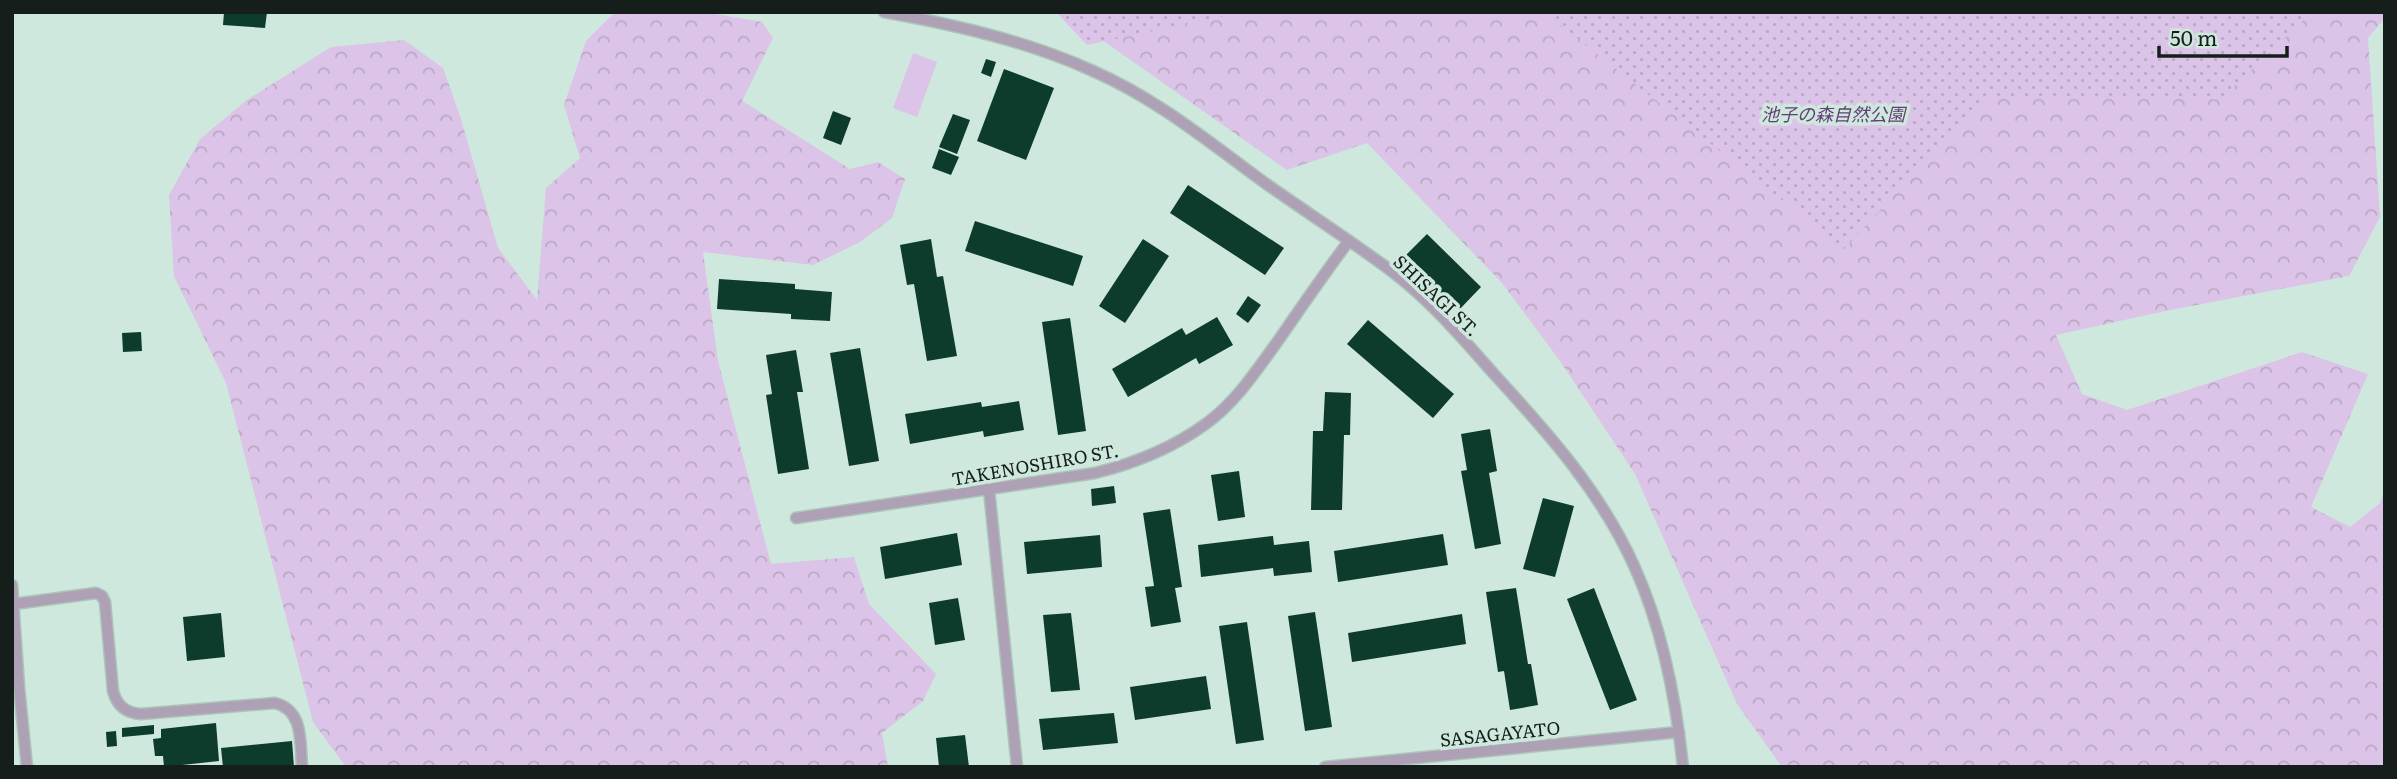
<svg xmlns="http://www.w3.org/2000/svg" width="2397" height="779" viewBox="0 0 2397 779" font-family="Literata,'Noto Sans JP',serif">
  <style>
    .grass { fill: #dbc4e7 }
    .forest { fill: url(#forest-crowns) }
    .park { fill: url(#park-dots) }
    .building { fill: #0d3c2d }
    .lines { fill: none; stroke-linecap: round; stroke-linejoin: round }
    .service-casing { stroke: #adc4ba; stroke-width: 13 }
    .service { stroke: #aea1b5; stroke-width: 10 }
    .labels { text-anchor: middle; dominant-baseline: central; stroke-width: 7; stroke-linejoin: round; paint-order: stroke }
    .park-label { font-size: 18px; font-style: italic; fill: #643d76; stroke: #cee8dd }
    .street-label { font-size: 18px; fill: #151e1a; stroke: #cee8dd }
  </style>
  <defs>
    <pattern id="forest-crowns" width="20" height="18" patternUnits="userSpaceOnUse" patternTransform="scale(1.75)"><rect width="20" height="18" fill="#dbc4e7"/><path d="M2 6a3 3 0 1 1 6 0M12 15a3 3 0 1 1 6 0" fill="none" stroke="#bba8c6"/></pattern>
    <pattern id="park-dots" width="8" height="8" patternUnits="userSpaceOnUse" patternTransform="scale(1.75)"><rect width="8" height="8" fill="#dbc4e7"/><path d="M2 2h.1M6 6h.1" fill="none" stroke="#bba8c6" stroke-width="1.8" stroke-linecap="round"/></pattern>
  </defs>
  <rect width="100%" height="100%" fill="#cee8dd"/>
  <path class="grass" d="M913,53L937,62L917,117L893,108Z"/>
  <g class="forest">
    <path d="M615,12H704L762,22L773,38L742,101L850,169L878,162L905,179L892,218L860,242L813,265L703,252L718,361L771,564L854,557L869,604L936,674L923,701L882,733L888,767H346L313,722L226,383L174,276L169,195L200,139L247,100L331,47L404,40L443,68L461,119L498,248L537,300L546,188L580,158L564,105L586,41Z"/>
    <path d="M1103,12H2385V18L2368,38L2380,217L2349,276L2165,311L2056,335L2082,394L2127,410L2302,352L2368,374L2311,507L2350,527L2380,503L2385,489V767H1782L1737,704L1635,474L1560,361L1502,283L1367,143L1287,170L1095,35Z"/>
  </g>
  <g class="park">
    <path d="M1056,12H1243L1087,45Z"/>
    <path d="M1544,12H2312L2221,99L1986,97L1844,249Z"/>
  </g>
  <g class="building">
    <path d="M224,12H267L265,28L223,25Z"/>
    <path d="M986,59L996,62L991,77L981,73Z"/>
    <path d="M1004,69L1054,88L1026,160L977,141Z"/>
    <path d="M833,111L851,118L841,145L823,138Z"/>
    <path d="M953,114L970,120L957,154L939,147Z"/>
    <path d="M939,149L959,157L951,175L932,168Z"/>
    <path d="M1188,185L1284,248L1265,275L1170,213Z"/>
    <path d="M975,221L1083,256L1073,286L965,251Z"/>
    <path d="M1427,234L1481,287L1458,311L1404,257Z"/>
    <path d="M931,239L937,277L943,276L957,356L927,361L914,284L907,285L900,245Z"/>
    <path d="M1143,239L1169,256L1125,323L1099,306Z"/>
    <path d="M719,279L795,284V289L832,292L830,321L791,319V314L717,309Z"/>
    <path d="M1248,296L1261,305L1248,323L1236,314Z"/>
    <path d="M1217,317L1233,345L1199,364L1196,358L1128,397L1112,369L1182,328L1186,335Z"/>
    <path d="M1070,318L1086,431L1058,435L1042,322Z"/>
    <path d="M1368,320L1454,394L1433,418L1347,344Z"/>
    <path d="M141,332L142,351L123,352L122,333Z"/>
    <path d="M860,348L879,461L849,466L830,353Z"/>
    <path d="M796,350L803,392H797L809,469L778,474L766,395L772,394L766,355Z"/>
    <path d="M1325,392L1351,393L1350,435H1344L1342,510H1311L1313,431H1323Z"/>
    <path d="M1019,401L1024,430L984,437L983,431L910,444L905,414L981,402L982,407Z"/>
    <path d="M1490,429L1497,471L1489,473L1501,544L1475,549L1461,471L1467,470L1461,434Z"/>
    <path d="M1239,471L1245,517L1218,521L1211,475Z"/>
    <path d="M1114,486L1116,503L1092,506L1091,489Z"/>
    <path d="M1543,498L1574,506L1555,577L1523,569Z"/>
    <path d="M1170,509L1182,587L1175,588L1181,622L1151,627L1145,587L1154,586L1143,513Z"/>
    <path d="M957,533L962,565L885,579L880,547Z"/>
    <path d="M1443,534L1448,565L1338,582L1334,551Z"/>
    <path d="M1100,535L1102,567L1027,574L1024,542Z"/>
    <path d="M1273,536L1274,545L1309,541L1312,572L1274,576L1273,568L1201,577L1198,545Z"/>
    <path d="M1516,588L1528,664H1531L1538,705L1510,710L1504,671L1498,672L1486,592Z"/>
    <path d="M1594,588L1637,700L1610,710L1567,599Z"/>
    <path d="M958,598L965,640L935,645L929,603Z"/>
    <path d="M1315,612L1332,727L1305,731L1288,616Z"/>
    <path d="M221,613L225,657L187,661L183,617Z"/>
    <path d="M1071,613L1080,690L1051,692L1043,615Z"/>
    <path d="M1462,614L1466,644L1352,662L1348,633Z"/>
    <path d="M1247,622L1264,740L1236,744L1219,626Z"/>
    <path d="M1206,676L1211,709L1135,720L1130,687Z"/>
    <path d="M1114,713L1118,743L1043,750L1039,719Z"/>
    <path d="M216,723L219,761L164,767L163,756H155L153,739L161,738V729Z"/>
    <path d="M154,725V734L122,737V728Z"/>
    <path d="M116,731L117,746L107,747L106,732Z"/>
    <path d="M965,735L969,767H939L936,738Z"/>
    <path d="M292,741L294,767H223L221,748Z"/>
  </g>
  <g class="lines">
    <g class="service-casing">
      <g id="service">
        <path d="M884,12C956,25 1027,41 1093,71C1157,99 1209,142 1265,183C1306,212 1350,240 1390,270C1429,299 1462,338 1494,374C1548,433 1602,493 1635,568C1663,630 1676,699 1683,767"/>
        <path d="M989,489L1017,767"/>
        <path d="M796,518L1095,473C1136,463 1173,448 1207,423C1237,401 1259,367 1280,338C1302,306 1325,273 1348,242"/>
        <path d="M12,585L19,687L27,767"/>
        <path d="M14,604L96,593L102,596L105,602L113,691C117,706 126,713 141,714L275,703C304,710 300,743 302,767"/>
        <path d="M1325,767L1679,732"/>
      </g>
    </g>
    <use href="#service" class="service"/>
  </g>
  <g class="labels">
    <g class="park-label">
      <text x="1833" y="113">池子の森自然公園</text>
    </g>
    <g class="street-label">
      <text transform="translate(1437 295) rotate(43)">SHISAGI ST.</text>
      <text transform="translate(1035 464) rotate(-10)">TAKENOSHIRO ST.</text>
      <text transform="translate(1500 733) rotate(-6)">SASAGAYATO</text>
    </g>
  </g>
  <rect width="2397" height="779" fill="none" stroke="#151e1a" stroke-width="28"/>
  <path d="M2159 46v10h128v-10" fill="none" stroke="#151e1a" stroke-width="3.5"/>
  <text x="2170" y="46" font-size="21" fill="#151e1a" stroke="#cee8dd" stroke-width="5" paint-order="stroke">50 m</text>
</svg>
